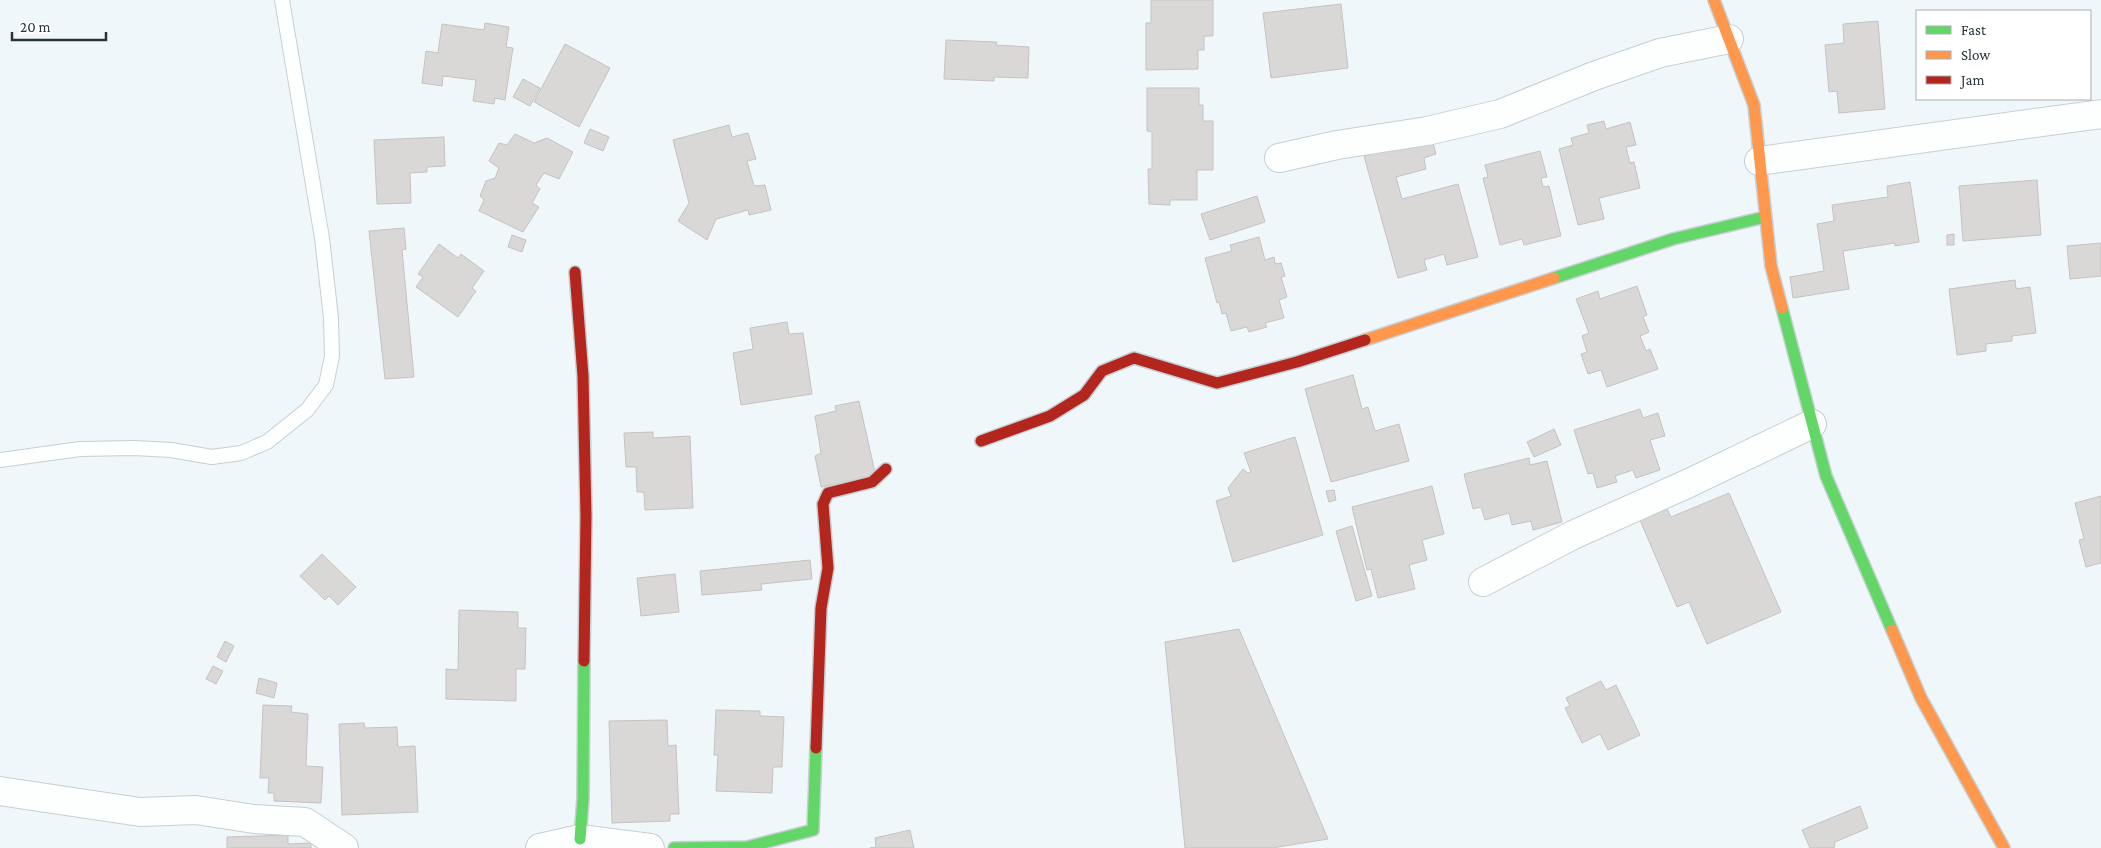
<svg xmlns="http://www.w3.org/2000/svg" width="2101" height="848" viewBox="0 0 2101 848" font-family="'Crimson Pro',serif">
  <style>
    .building { fill: #dad8d6; stroke: #c5c3c1 }
    .lines { fill: none; stroke-linecap: round; stroke-linejoin: round }
    .lane-casing { stroke: #c6cfd3; stroke-width: 16 }
    .street-casing { stroke: #c6cfd3; stroke-width: 30 }
    .fast-casing { stroke: #c6cfd3; stroke-width: 14 }
    .slow-casing { stroke: #c6cfd3; stroke-width: 14 }
    .jam-casing { stroke: #c6cfd3; stroke-width: 14 }
    .lane { stroke: #fdfefe; stroke-width: 14 }
    .street { stroke: #fdfefe; stroke-width: 28 }
    .fast { stroke: #63d668; stroke-width: 11 }
    .slow { stroke: #ff974d; stroke-width: 11 }
    .jam { stroke: #b3261e; stroke-width: 11 }
  </style>
  <rect width="100%" height="100%" fill="#f0f7fa"/>
  <g class="building">
    <path d="M1151,0H1213V36H1204V50H1198V69L1146,70V23H1151Z"/>
    <path d="M1341,4L1348,68L1271,78L1263,13Z"/>
    <path d="M1878,21L1885,109L1839,113L1837,91L1829,92L1825,45L1844,43L1843,24Z"/>
    <path d="M485,23L509,27L506,47L513,48L505,100L495,98L494,104L473,101L476,80L443,76L442,86L422,83L426,51L438,53L442,24L484,30Z"/>
    <path d="M946,40L997,42L996,45L1029,47L1028,78L994,77V81L944,79Z"/>
    <path d="M565,44L610,68L579,127L534,102Z"/>
    <path d="M523,79L540,88L530,106L513,97Z"/>
    <path d="M1147,88H1199V105H1203V121H1213V170H1197V200H1170V205L1149,204L1148,169H1152V132L1147,131Z"/>
    <path d="M1604,121L1606,129L1630,122L1636,145L1626,147L1630,163L1634,162L1640,188L1599,198L1604,219L1578,225L1559,149L1573,145L1571,138L1589,133L1587,125Z"/>
    <path d="M729,125L732,137L748,133L756,159L747,161L754,186L765,185L771,210L749,215L748,210L716,219L707,240L678,221L689,203L673,140Z"/>
    <path d="M590,129L609,137L603,151L584,143Z"/>
    <path d="M515,134L534,143L547,138L573,152L559,179L544,173L536,185L540,189L532,203L539,207L523,232L479,211L484,200L480,196L486,181L495,178L499,168L489,161L499,143L507,145Z"/>
    <path d="M444,137L445,166L427,167V172L410,173L411,203L377,204L374,140Z"/>
    <path d="M1431,137L1436,154L1424,158L1426,169L1396,177L1402,199L1458,184L1478,257L1447,265L1444,254L1424,260L1427,270L1398,278L1364,156Z"/>
    <path d="M1540,151L1547,177L1541,178L1543,187L1549,186L1561,236L1524,245L1522,239L1500,245L1483,178L1488,177L1485,165Z"/>
    <path d="M2037,180L2041,235L1963,241L1959,186Z"/>
    <path d="M1910,182L1919,242L1895,246V243L1843,251L1849,289L1793,298L1790,277L1824,271L1817,224L1834,221L1832,205L1888,197L1887,186Z"/>
    <path d="M1257,196L1265,222L1210,240L1201,214Z"/>
    <path d="M404,228L406,249L402,250L414,377L385,379L369,231Z"/>
    <path d="M1954,234V245H1947V235Z"/>
    <path d="M512,235L526,240L522,252L508,247Z"/>
    <path d="M1259,237L1265,260L1274,257L1275,264L1281,263L1285,276L1281,277L1287,297L1279,300L1284,318L1265,323L1267,327L1249,332L1247,327L1231,331L1226,313L1222,314L1219,302L1217,303L1205,258L1232,251L1230,245Z"/>
    <path d="M2101,243V276L2070,279L2067,246Z"/>
    <path d="M439,244L458,258L461,254L484,271L472,288L476,291L458,317L416,287L423,277L418,274Z"/>
    <path d="M2015,280L2016,289L2030,287L2036,333L2012,336V341L1986,344V351L1957,355L1949,289Z"/>
    <path d="M1637,286L1647,315L1643,317L1649,332L1640,336L1646,351L1650,349L1658,369L1607,387L1601,370L1588,374L1581,354L1587,352L1582,336L1589,333L1576,299L1598,291L1600,299Z"/>
    <path d="M787,322L789,334L803,333L812,394L741,405L733,353L753,349L750,328Z"/>
    <path d="M1353,375L1362,409L1368,407L1375,431L1399,424L1409,461L1331,482L1305,389Z"/>
    <path d="M859,401L876,477L821,487L815,456L821,453L815,416L836,411L835,406Z"/>
    <path d="M1640,409L1643,418L1658,413L1665,436L1650,440L1660,470L1636,478L1633,470L1615,476L1617,482L1597,488L1593,473L1588,474L1574,430Z"/>
    <path d="M1554,429L1561,445L1534,457L1527,442Z"/>
    <path d="M653,432V438L690,436L693,508L645,510L644,492H637L636,467H626L624,433Z"/>
    <path d="M1295,437L1323,535L1233,562L1216,501L1231,496L1228,488L1243,469L1248,473L1251,472L1244,453Z"/>
    <path d="M1529,458L1530,465L1547,461L1562,522L1533,530L1531,521L1512,525L1509,513L1485,520L1481,507L1473,509L1464,474Z"/>
    <path d="M1432,486L1444,534L1422,540L1427,560L1409,565L1415,589L1378,598L1371,569L1367,570L1352,507Z"/>
    <path d="M1334,490L1336,500L1329,502L1326,491Z"/>
    <path d="M1729,493L1781,612L1707,644L1689,602L1677,607L1640,520L1667,509L1671,517Z"/>
    <path d="M2101,496V563L2086,567L2079,540L2084,539L2075,503Z"/>
    <path d="M1352,526L1372,596L1356,601L1336,531Z"/>
    <path d="M322,554L356,587L338,605L329,596L325,600L300,576Z"/>
    <path d="M810,560L812,579L761,584L762,590L702,595L700,571Z"/>
    <path d="M675,574L679,612L641,616L637,578Z"/>
    <path d="M459,610L518,612V628H526L525,669H516V701L446,699V669L458,670Z"/>
    <path d="M1239,629L1328,839L1272,848H1185L1165,642Z"/>
    <path d="M225,641L234,646L226,662L217,657Z"/>
    <path d="M213,666L223,671L216,684L206,679Z"/>
    <path d="M259,678L277,683L274,698L256,693Z"/>
    <path d="M1601,681L1606,690L1616,685L1640,735L1608,750L1600,734L1582,743L1565,708L1570,706L1566,698Z"/>
    <path d="M263,705L292,706L291,712L308,714L306,766L323,767L321,803L274,801V793H268L269,778H260Z"/>
    <path d="M716,710L760,711V716L784,717L782,767H773L772,793L716,791L718,755H714Z"/>
    <path d="M667,720L668,746L676,745L679,814H670V821L612,823L609,721Z"/>
    <path d="M364,723L365,728L397,727L398,747L415,746L418,812L342,815L339,724Z"/>
    <path d="M1860,806L1868,828L1835,842L1834,848H1810L1802,830Z"/>
    <path d="M910,830L914,848H870L876,847L875,838Z"/>
    <path d="M288,835V844L311,843V848H227V837Z"/>
  </g>
  <g class="lines">
    <g class="lane-casing">
      <path id="lane" d="M0,460L80,449L134,448L171,450L212,457L241,453L267,442L307,410L326,385L332,356L331,318L322,238L282,0"/>
    </g>
    <g class="street-casing">
      <g id="street">
        <path d="M1279,158L1337,145L1427,131L1500,114L1594,76L1660,53L1729,39"/>
        <path d="M1759,161L2101,114"/>
        <path d="M1483,582L1573,535L1687,484L1812,424"/>
        <path d="M0,791L140,812L196,810L254,819L305,822L344,848"/>
        <path d="M540,848L580,839L650,848"/>
      </g>
    </g>
    <g class="fast-casing">
      <g id="fast">
        <path d="M1554,278L1673,239L1765,217"/>
        <path d="M1782,308L1826,476L1892,630"/>
        <path d="M580,839L583,799L584,661"/>
        <path d="M674,848L747,847L813,830L816,748"/>
      </g>
    </g>
    <g class="slow-casing">
      <g id="slow">
        <path d="M1714,0L1754,105L1771,266L1782,308"/>
        <path d="M1365,340L1554,278"/>
        <path d="M1892,630L1921,698L2004,848"/>
      </g>
    </g>
    <g class="jam-casing">
      <g id="jam">
        <path d="M575,272L583,376L586,516L584,661"/>
        <path d="M981,441L1050,416L1084,395L1102,371L1134,358L1217,383L1297,362L1365,340"/>
        <path d="M816,748L821,608L828,568L823,504L828,493L872,482L886,469"/>
      </g>
    </g>
    <use href="#lane" class="lane"/>
    <use href="#street" class="street"/>
    <use href="#fast" class="fast"/>
    <use href="#slow" class="slow"/>
    <use href="#jam" class="jam"/>
  </g>
  <rect x="1916" y="10" width="175" height="90" fill="#ffffff" stroke="#a9aeb1"/>
  <rect x="1926" y="26" width="25" height="8" fill="#63d668" stroke="#a9aeb1"/>
  <text x="1961" y="35" font-size="15" fill="#29353b">Fast</text>
  <rect x="1926" y="51" width="25" height="8" fill="#ff974d" stroke="#a9aeb1"/>
  <text x="1961" y="60" font-size="15" fill="#29353b">Slow</text>
  <rect x="1926" y="76" width="25" height="8" fill="#b3261e" stroke="#a9aeb1"/>
  <text x="1961" y="85" font-size="15" fill="#29353b">Jam</text>
  <path d="M12 32v8h94v-8" fill="none" stroke="#29353b" stroke-width="2.5"/>
  <text x="20" y="32" font-size="15" fill="#29353b" stroke="#ffffff" stroke-width="4" paint-order="stroke">20 m</text>
</svg>
